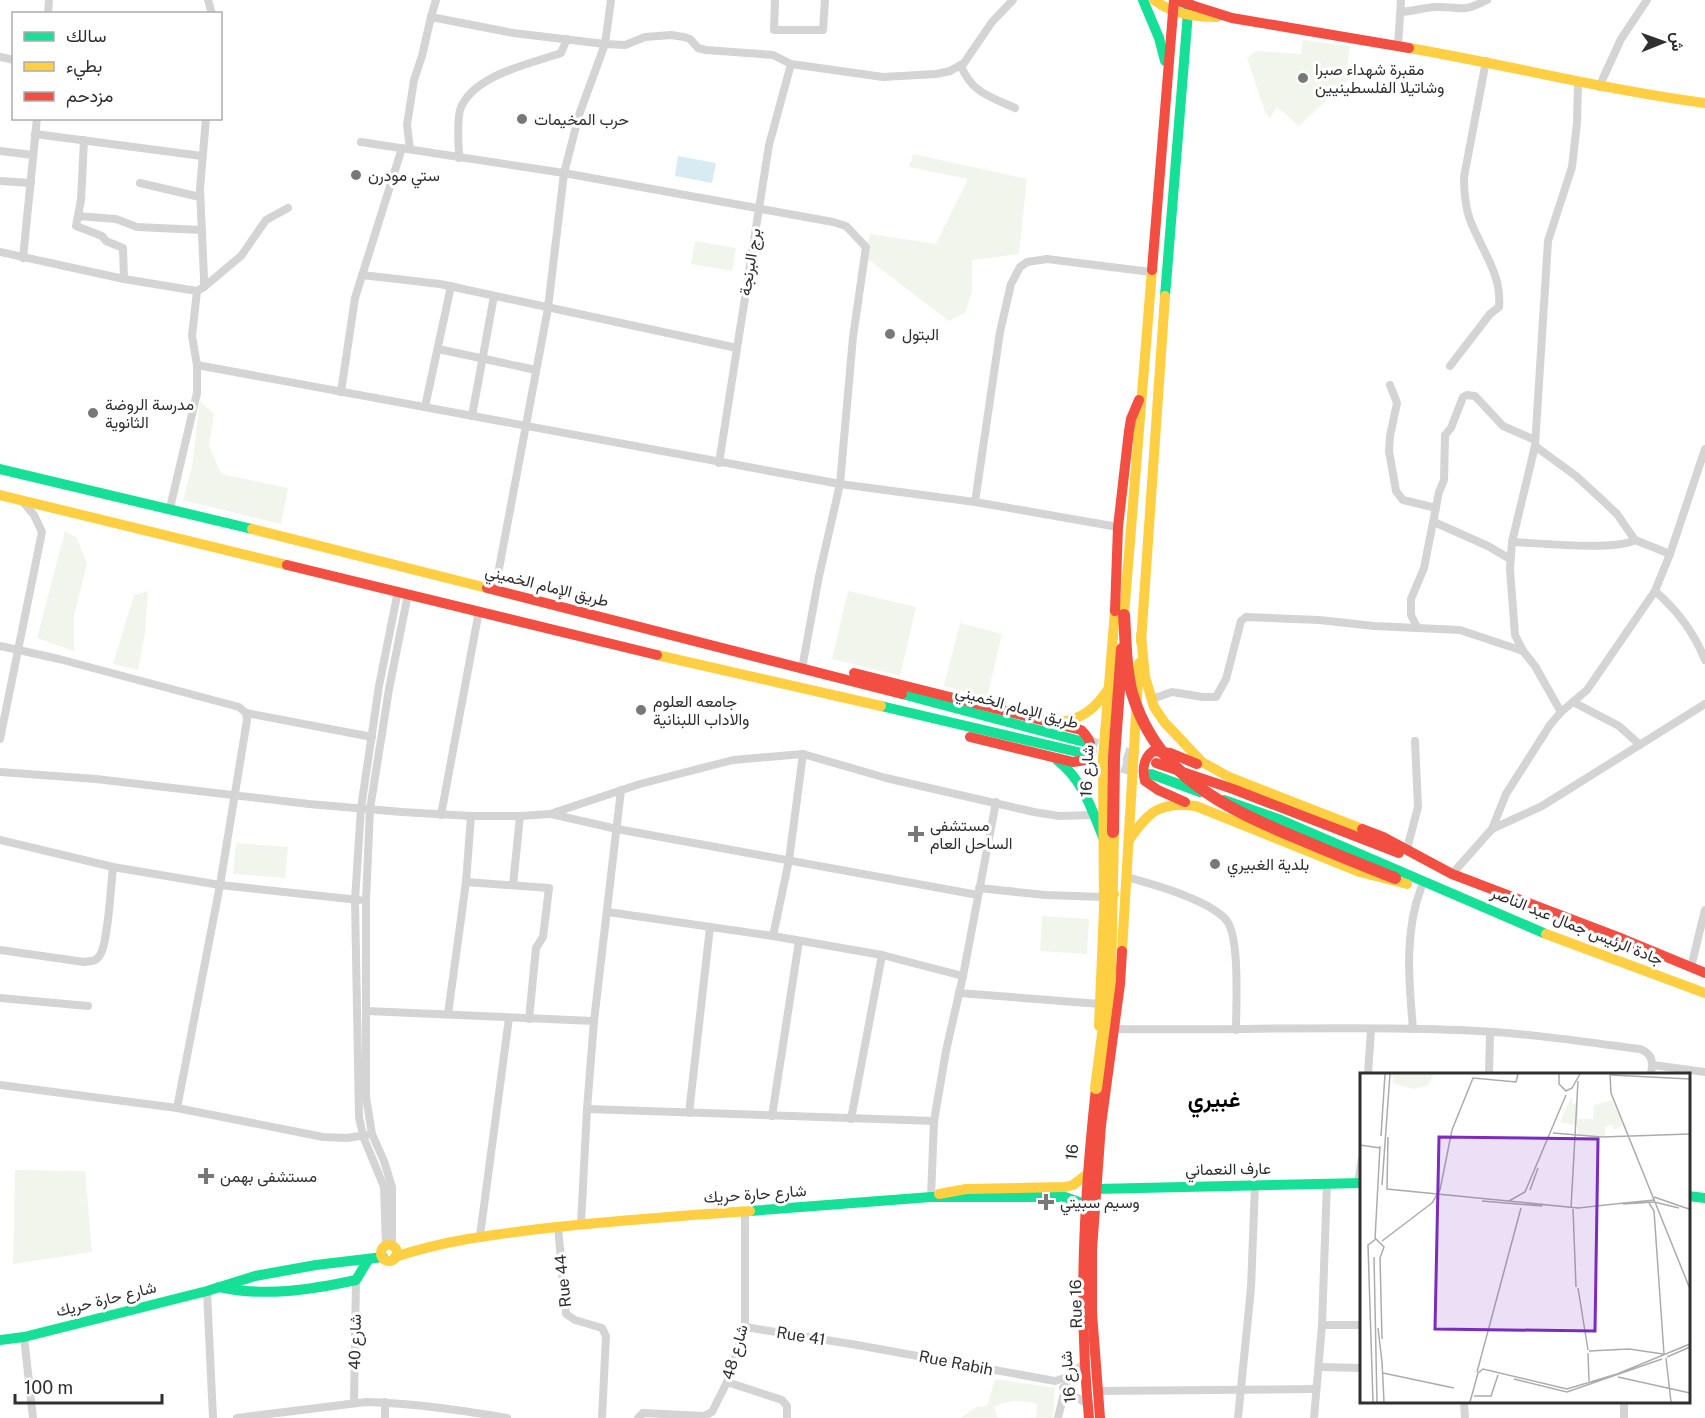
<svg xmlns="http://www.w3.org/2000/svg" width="1705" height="1418" viewBox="0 0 1705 1418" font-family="'Public Sans',Vazirmatn,sans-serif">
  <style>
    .green { fill: #f2f5ec }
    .water { fill: #d9ebf2 }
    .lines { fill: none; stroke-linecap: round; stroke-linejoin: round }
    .highway-tunnel { stroke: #d5d5d5; stroke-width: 14; stroke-dasharray: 14 7; stroke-linecap: butt }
    .street { stroke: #d4d4d4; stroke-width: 8 }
    .fast { stroke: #16e098; stroke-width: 10 }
    .slow { stroke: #ffcf43; stroke-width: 10 }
    .jam { stroke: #f24e42; stroke-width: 10 }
    .slow-bridge { stroke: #ffcf43; stroke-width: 12 }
    .jam-bridge { stroke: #f24e42; stroke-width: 12 }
    .poi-dot { fill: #787878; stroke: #fff; stroke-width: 2 }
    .labels { text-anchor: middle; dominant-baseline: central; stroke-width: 6; stroke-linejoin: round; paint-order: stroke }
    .poi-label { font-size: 16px; fill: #2f2f2f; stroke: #fff; text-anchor: start }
    .street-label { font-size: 16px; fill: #2f2f2f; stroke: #fff }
    .district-label { font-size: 22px; font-weight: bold; fill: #000; stroke: #fff }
    .inset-road { fill: none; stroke: #acacac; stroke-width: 1.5 }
    .view { fill: #7b2cbf; fill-opacity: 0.15; stroke: #7b2cbf; stroke-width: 3 }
    .inset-edge { fill: none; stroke: #2f2f2f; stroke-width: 3 }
  </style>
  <rect width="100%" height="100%" fill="#fff"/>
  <g class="green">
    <path d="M1303,40L1350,46L1347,68L1349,79L1299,126L1277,107L1270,118L1265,112L1247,58L1256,51L1301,54Z"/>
    <path d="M913,154L1027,179L1019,254L972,260V292L965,313L949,321L864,256L870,234L936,244L968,179L909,167Z"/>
    <path d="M695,241L736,248L732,271L691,264Z"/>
    <path d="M200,401L214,414L209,446L221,474L288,488L281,524L183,500L192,466Z"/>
    <path d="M65,531L77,538L87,564L74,616V651L37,638Z"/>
    <path d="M148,591L145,633L138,670L113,664L134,595Z"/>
    <path d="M848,591L916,607L900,676L832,659Z"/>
    <path d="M960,623L1002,634L987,697L944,686Z"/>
    <path d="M236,843L288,847L285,878L233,874Z"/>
    <path d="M1042,916L1089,919L1087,954L1040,951Z"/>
    <path d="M15,1170L85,1171L92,1252L13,1264Z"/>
    <path d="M995,1379L1055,1388L1053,1418H1036L1037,1404C1023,1400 1008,1399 994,1407L997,1418H961L976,1407L987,1406Z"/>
  </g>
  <path class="water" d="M678,156L716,163L712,183L675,176Z"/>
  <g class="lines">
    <g class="highway-tunnel">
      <path d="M1084,742L1145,760"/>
      <path d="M1082,753L1143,772"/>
    </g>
    <g class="street">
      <path d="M208,0L212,14"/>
      <path d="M436,0L431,17L513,33L605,44L625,45L645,37L671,35L684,37L690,39L698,48L706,50L773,55L791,64L883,77L936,74L950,71L964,63L992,22L1013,0"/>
      <path d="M775,0L774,30H823L825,0"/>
      <path d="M1401,12C1412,11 1424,8 1435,7C1461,6 1460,14 1487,0"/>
      <path d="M48,14L49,0"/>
      <path d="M1398,46L1401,0"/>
      <path d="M0,57L14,60"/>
      <path d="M961,66C972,93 991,97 1015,108"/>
      <path d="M1599,87L1621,39L1647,0"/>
      <path d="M35,134L202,156"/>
      <path d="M84,140L81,200L76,226L102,236L106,241L123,248L124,279"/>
      <path d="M361,142L564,173L833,222L846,226L866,247L853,337L840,484L819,576L803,663"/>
      <path d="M410,149L407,125L414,80L422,56L431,17"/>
      <path d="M0,151L33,155"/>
      <path d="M459,158C459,145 456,119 461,107C476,74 530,64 561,53L567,39"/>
      <path d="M0,181L31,183"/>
      <path d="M140,183L200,197"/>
      <path d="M78,216L116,219L137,227L202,230"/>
      <path d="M0,252L124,279L197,291"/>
      <path d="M23,258L37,118"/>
      <path d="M362,275L440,284L737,348"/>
      <path d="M204,287L241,256L266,220L288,208"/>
      <path d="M438,349L536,370"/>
      <path d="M197,365L840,484L975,502L1118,527"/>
      <path d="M1450,366L1490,314L1499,307C1502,277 1484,253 1473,227C1466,213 1464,192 1464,177L1486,61"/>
      <path d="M1390,385L1397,403L1390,436L1389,451L1396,491L1403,500L1436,508"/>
      <path d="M341,392L355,298L402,148"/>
      <path d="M425,407L451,286"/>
      <path d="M472,416L494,296"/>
      <path d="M1535,446L1576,476L1599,497L1617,514L1635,540L1670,554"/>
      <path d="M719,463L769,145L791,64"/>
      <path d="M975,502L1000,332L1011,284L1020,267L1027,262L1047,259L1151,272"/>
      <path d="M170,508L197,393V365L192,336L197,291L204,287V278L200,189L206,118"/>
      <path d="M1434,522L1488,546L1510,559"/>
      <path d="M1512,542C1537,543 1616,551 1635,540"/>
      <path d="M495,590L548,308L564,173L579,115L605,44L611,0"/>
      <path d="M1655,591C1678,611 1694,632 1705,660"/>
      <path d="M1417,627L1411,615V599L1424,568L1439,492L1444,480L1445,435L1451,428L1463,397L1467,395L1475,396L1503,426L1535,440"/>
      <path d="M0,646L59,659L239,707L246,713L247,720L220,885L177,1108"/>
      <path d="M1152,699L1172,692L1203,697H1216L1226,679L1241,621L1246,617L1319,620L1374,626L1460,630L1523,651"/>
      <path d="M1573,702L1619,726L1640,745"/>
      <path d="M1561,712L1535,666L1523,651L1515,635L1510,569L1512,542L1535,446L1548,241L1572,167L1577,123L1578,82"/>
      <path d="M246,713L372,737"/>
      <path d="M0,739L42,532L34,515L23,502"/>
      <path d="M0,772L96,779L309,804L402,812L471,816H520L550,814L640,784L733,760L803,754L886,778L1034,812L1059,816L1096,815"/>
      <path d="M551,814L617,829L978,895"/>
      <path d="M441,815L479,611"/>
      <path d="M1492,829L1542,806L1705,704"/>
      <path d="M0,840L113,867L220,885L359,900"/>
      <path d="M1407,849L1418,807L1415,741"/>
      <path d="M1452,874L1492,829L1506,794L1550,725L1561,712L1587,690L1655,591L1670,554L1705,449"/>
      <path d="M1127,877C1152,884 1211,900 1227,921C1240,939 1236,1006 1236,1030"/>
      <path d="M466,882L549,888L543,937L536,948L529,1019"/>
      <path d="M513,885L520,816"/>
      <path d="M979,888L1045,895L1104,897"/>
      <path d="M608,912L773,936L882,955L963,976"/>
      <path d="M773,936L789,860L803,754"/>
      <path d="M0,950L84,962C91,961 96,962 100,955C108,944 111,884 113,867"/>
      <path d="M1691,967L1705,910"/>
      <path d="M959,993L1100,1004"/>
      <path d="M0,998L88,1006"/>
      <path d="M366,1011L594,1021"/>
      <path d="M448,1014L466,882L471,816"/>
      <path d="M1115,1029C1229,1031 1344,1025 1458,1030C1519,1032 1579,1041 1640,1049C1653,1054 1653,1062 1651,1074"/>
      <path d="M1413,1029C1409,982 1404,933 1421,888"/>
      <path d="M1653,1065L1705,1072"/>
      <path d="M1368,1074L1371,1029"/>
      <path d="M1489,1074L1490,1032"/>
      <path d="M0,1085L177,1108L323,1137L347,1138L366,1135"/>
      <path d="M587,1109L934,1121"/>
      <path d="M689,1113L710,927"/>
      <path d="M772,1116L799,941"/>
      <path d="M851,1119L882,955"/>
      <path d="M1358,1183L1362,1159"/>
      <path d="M931,1197L934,1121L946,1051L963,976L996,802"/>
      <path d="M581,1224L587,1109L594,1021L621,790"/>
      <path d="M558,1227L566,1314L575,1320L602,1328L606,1336L602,1418"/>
      <path d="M480,1236L509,1018"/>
      <path d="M392,1245V1187L384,1161L372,1134L366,1097V901L370,809L389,689L408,594"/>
      <path d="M386,1246L384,1187L363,1136L359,1117L355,900L361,808L379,686L398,591"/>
      <path d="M207,1291L213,1418"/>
      <path d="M1322,1325H1362"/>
      <path d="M745,1327L857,1345L1055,1381L1068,1377L1082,1365"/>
      <path d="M24,1337L33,1418"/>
      <path d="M1319,1367L1362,1368"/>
      <path d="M727,1382L782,1400L787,1406V1418"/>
      <path d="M1063,1388L1087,1404"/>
      <path d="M1097,1391L1316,1389"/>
      <path d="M1464,1402L1465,1418"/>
      <path d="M1624,1402V1418"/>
      <path d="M354,1403L356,1280"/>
      <path d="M237,1418L366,1402C413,1403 461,1410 507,1418"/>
      <path d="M385,1418V1402"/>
      <path d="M638,1418L643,1413L704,1416L712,1412L727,1382L745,1327V1212"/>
      <path d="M1058,1418L1068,1377"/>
      <path d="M1238,1418L1251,1288L1255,1185"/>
      <path d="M1314,1418L1322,1325L1327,1183"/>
    </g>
    <g class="fast">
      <path d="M1143,0L1159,38L1165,61"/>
      <path d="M1165,296L1189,0"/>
      <path d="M0,469L252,529"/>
      <path d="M902,694L1084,742"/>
      <path d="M881,706L1082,753"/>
      <path d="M1057,760C1083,780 1091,808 1103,837"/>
      <path d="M1151,774L1200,792"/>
      <path d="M1224,800L1281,820L1546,934"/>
      <path d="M1096,1189L1362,1183"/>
      <path d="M1688,1196L1705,1198"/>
      <path d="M750,1211L931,1197H1065L1079,1202L1084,1207"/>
      <path d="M219,1287C265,1297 310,1290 356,1280L368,1260"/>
      <path d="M0,1340L24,1337L207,1291L255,1276L316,1265L383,1257"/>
    </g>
    <g class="slow">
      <path d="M1154,0C1173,14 1193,17 1217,17"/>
      <path d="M1409,48C1508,65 1606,90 1705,103"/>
      <path d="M0,495L287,565"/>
      <path d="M252,529L487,588"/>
      <path d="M1124,615L1152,270"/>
      <path d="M1141,635L1145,677L1154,707L1165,723L1202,762L1229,777L1362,829"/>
      <path d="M1141,642L1165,296"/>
      <path d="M657,655L881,706"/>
      <path d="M1060,722C1084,719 1096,707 1109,688"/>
      <path d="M1129,840C1149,811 1160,801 1196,806L1360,872L1407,884"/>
      <path d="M1104,910L1108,898L1114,894"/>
      <path d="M1546,934L1705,993"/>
      <path d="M1122,951L1139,663"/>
      <path d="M1099,1026L1104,910L1103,758L1115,611"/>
      <path d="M939,1194L966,1189L1065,1187L1073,1185L1086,1175"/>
      <circle cx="389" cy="1253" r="8"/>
      <path d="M395,1257C442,1241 490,1235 539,1229C609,1221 680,1216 750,1211"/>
    </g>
    <g class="jam">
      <path d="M1175,0L1232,18L1409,48"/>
      <path d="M1152,270L1174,0"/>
      <path d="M287,565L657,655"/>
      <path d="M487,588L902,694"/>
      <path d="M1115,611L1118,527L1129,431L1131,419L1139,400"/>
      <path d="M854,673L1081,730C1091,739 1094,748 1086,760L1073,762L970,737"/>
      <path d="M1156,763L1233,789L1399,853"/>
      <path d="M1185,802L1158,790L1145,781C1142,769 1143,759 1153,751L1170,753L1197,764"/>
      <path d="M1362,829L1383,837L1452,874L1623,939L1705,973"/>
      <path d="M1089,1418C1078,1307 1084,1198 1096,1088"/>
      <path d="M1100,1418L1092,1313V1250L1101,1125L1120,984L1122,951"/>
    </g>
    <path class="slow-bridge" d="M1096,1088L1110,980L1113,832"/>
    <g class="jam-bridge">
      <path d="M1124,615C1126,640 1125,668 1132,693C1157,776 1223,807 1297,838C1330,852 1362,865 1395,878"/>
      <path d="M1113,832L1114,757L1122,649"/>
    </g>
  </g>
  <g class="poi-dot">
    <circle cx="1303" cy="78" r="6"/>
    <circle cx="522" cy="119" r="6"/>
    <circle cx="356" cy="175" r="6"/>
    <circle cx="890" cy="334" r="6"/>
    <circle cx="93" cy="413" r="6"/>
    <circle cx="641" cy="710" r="6"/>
    <path d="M913 825h6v6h6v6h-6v6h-6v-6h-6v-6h6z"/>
    <circle cx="1215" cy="864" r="6"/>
    <path d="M203 1167h6v6h6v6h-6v6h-6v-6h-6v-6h6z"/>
    <path d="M1043 1193h6v6h6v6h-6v6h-6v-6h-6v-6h6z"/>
  </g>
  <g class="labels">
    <g class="poi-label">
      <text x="1315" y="69">مقبرة شهداء صبرا<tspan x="1315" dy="18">وشاتيلا الفلسطينيين</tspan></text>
      <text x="534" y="119">حرب المخيمات</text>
      <text x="368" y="175">ستي مودرن</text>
      <text x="902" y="334">البتول</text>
      <text x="105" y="404">مدرسة الروضة<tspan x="105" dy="18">الثانوية</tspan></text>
      <text x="653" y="701">جامعه العلوم<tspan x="653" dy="18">والاداب اللبنانية</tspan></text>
      <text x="930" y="825">مستشفى<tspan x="930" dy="18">الساحل العام</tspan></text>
      <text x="1227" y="864">بلدية الغبيري</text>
      <text x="220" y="1176">مستشفى بهمن</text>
      <text x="1060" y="1202">وسيم سبيتي</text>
    </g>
    <g class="street-label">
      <text transform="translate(750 262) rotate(-81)">برج البرنجة</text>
      <text transform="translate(547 586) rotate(14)">طريق الإمام الخميني</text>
      <text transform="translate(1017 707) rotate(15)">طريق الإمام الخميني</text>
      <text transform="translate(1087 771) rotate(-88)">شارع 16</text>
      <text transform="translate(1577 926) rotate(22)">جادة الرئيس جمال عبد الناصر</text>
      <text transform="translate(1072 1152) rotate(-83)">16</text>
      <text transform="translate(1228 1169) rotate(-1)">عارف النعماني</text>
      <text transform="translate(755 1194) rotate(-4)">شارع حارة حريك</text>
      <text transform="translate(563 1281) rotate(-96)">Rue 44</text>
      <text transform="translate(106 1299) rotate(-14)">شارع حارة حريك</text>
      <text transform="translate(1076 1304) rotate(-91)">Rue 16</text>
      <text transform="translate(801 1336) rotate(9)">Rue 41</text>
      <text transform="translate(355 1342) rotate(-89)">شارع 40</text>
      <text transform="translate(735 1352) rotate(-74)">شارع 48</text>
      <text transform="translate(956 1363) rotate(11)">Rue Rabih</text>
      <text transform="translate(1068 1377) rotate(-95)">شارع 16</text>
    </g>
    <g class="district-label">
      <text x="1214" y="1099">غبيري</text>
    </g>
  </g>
  <g transform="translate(1360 1073)">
    <rect width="330" height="330" fill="#fff"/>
    <path d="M33,1H74L68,12L53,16L33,10ZM211,24L213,31L218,29V46H233L234,32L252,27L263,52L254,57L253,52L245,54V63L218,62L217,53L200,49Z" fill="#f2f5ec"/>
    <path class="inset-road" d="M199,1V11L206,18L212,15L220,1M250,1L251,20L330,216M251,2L330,6M193,60L242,64L330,61M21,63L25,1M28,64L27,116L218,135L264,130M0,72L20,75M22,112L30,1M170,117L178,95M294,124L329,136M122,128L182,133M149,128L165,119L206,22M294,129L319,135M72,130L80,117L92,57L113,5L156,9L158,1M264,130L295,127M289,130L294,138L304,281M263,131L294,129M211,135L218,8M213,136L216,214M15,166L20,73M22,168L72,130M14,184L17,329M218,215L228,277M18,255L22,289M229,278L269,276L303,281M228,280L229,308M307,284L330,274M306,285L311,329M22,288L24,329M117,299L161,135M23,300L94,315M258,304L330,320M154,306L207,319L302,286M114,323H131L138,302M13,329L8,172L16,166L24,174L20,185L22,266M110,329L118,300L123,296L207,316L257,301L330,271"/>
    <path class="view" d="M79,64L238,66L235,258L75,256Z"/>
    <rect width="330" height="330" class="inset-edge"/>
  </g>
  <rect x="12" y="12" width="210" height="108" fill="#ffffff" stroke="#acacac" stroke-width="1.5"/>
  <rect x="24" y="32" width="30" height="9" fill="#16e098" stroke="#acacac" stroke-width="1.5"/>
  <text x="66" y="42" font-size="18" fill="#2f2f2f">سالك</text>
  <rect x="24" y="62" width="30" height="9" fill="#ffcf43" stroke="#acacac" stroke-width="1.5"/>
  <text x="66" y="72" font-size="18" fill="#2f2f2f">بطيء</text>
  <rect x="24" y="92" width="30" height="9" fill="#f24e42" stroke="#acacac" stroke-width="1.5"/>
  <text x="66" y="102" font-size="18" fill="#2f2f2f">مزدحم</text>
  <g transform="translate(1663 42) rotate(89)" stroke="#ffffff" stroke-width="4.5" paint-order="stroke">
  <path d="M0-4.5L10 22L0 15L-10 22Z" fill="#2f2f2f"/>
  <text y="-9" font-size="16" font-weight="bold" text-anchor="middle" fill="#2f2f2f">ش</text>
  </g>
  <path d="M15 1394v9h147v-9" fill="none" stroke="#2f2f2f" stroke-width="3"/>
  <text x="24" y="1394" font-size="18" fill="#2f2f2f" stroke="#ffffff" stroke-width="4.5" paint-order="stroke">100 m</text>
</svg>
